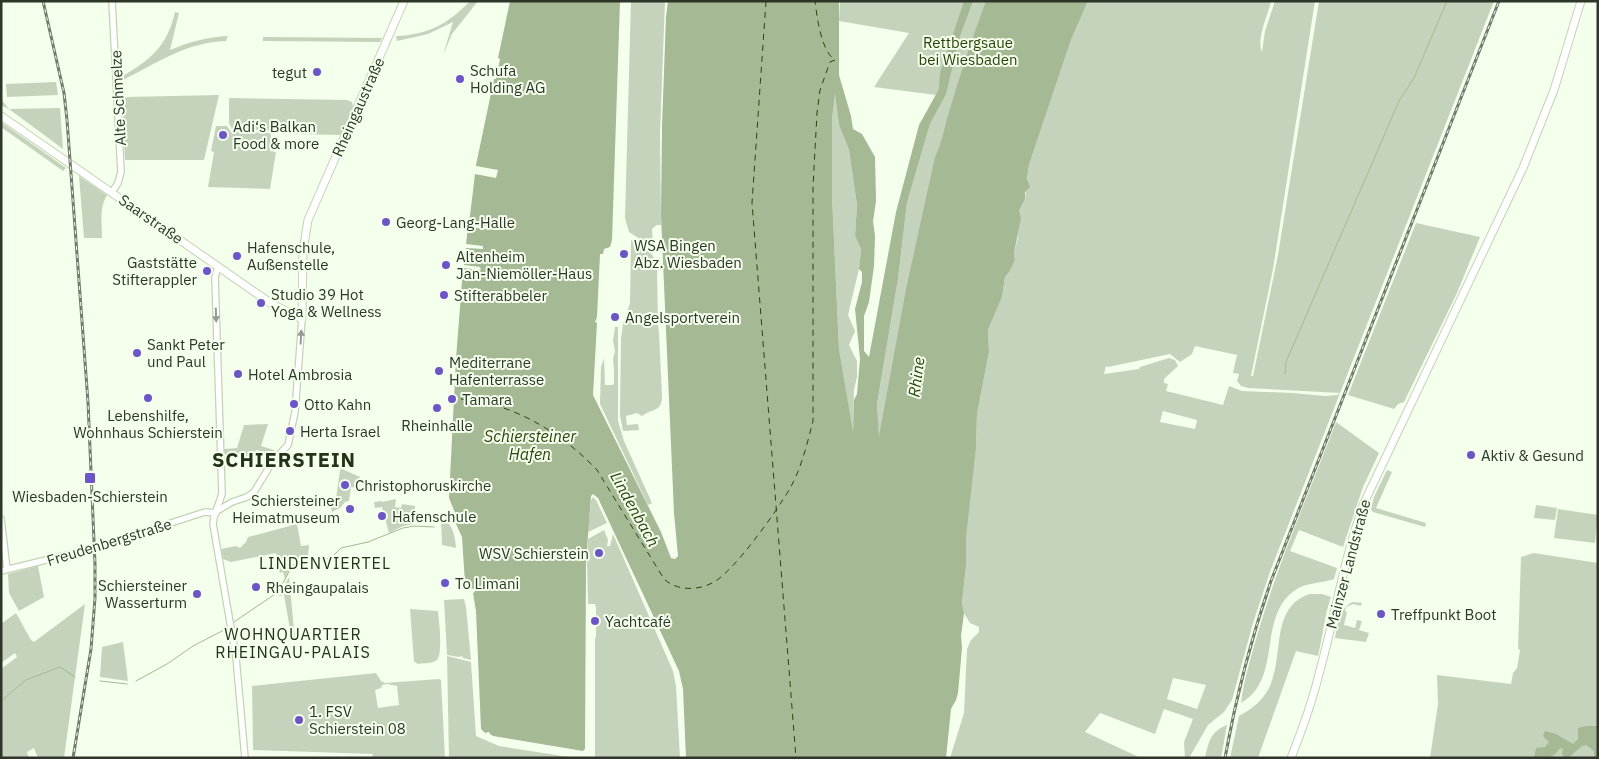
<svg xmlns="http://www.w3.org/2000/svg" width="1599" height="759" viewBox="0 0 1599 759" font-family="'IBM Plex Sans',sans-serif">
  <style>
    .green { fill: #c6d3bc; fill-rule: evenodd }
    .water { fill: #a5b994; fill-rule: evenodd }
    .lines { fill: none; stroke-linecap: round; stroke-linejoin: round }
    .stream { stroke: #a5b994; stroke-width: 1 }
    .ferry { stroke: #2b440d; stroke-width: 1; stroke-dasharray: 6 5; stroke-linecap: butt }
    .minor-casing { stroke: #c3d4b5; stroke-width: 8 }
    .major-casing { stroke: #c3d4b5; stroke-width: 9 }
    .minor { stroke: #fff; stroke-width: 5.5 }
    .major { stroke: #fff; stroke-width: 7 }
    .rail-casing { stroke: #717a6b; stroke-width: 3 }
    .rail { stroke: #f4ffec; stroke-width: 1; stroke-dasharray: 4; stroke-linecap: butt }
    .oneway { fill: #969a94 }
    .poi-dot { fill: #6c54cd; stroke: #f4ffec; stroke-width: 2 }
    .labels { text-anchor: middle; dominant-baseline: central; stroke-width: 4; stroke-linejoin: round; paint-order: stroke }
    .park-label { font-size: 15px; fill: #294209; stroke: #f4ffec }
    .poi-label { font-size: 15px; fill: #2e3529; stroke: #f4ffec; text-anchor: start }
    .street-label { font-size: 15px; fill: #2e3529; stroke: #f4ffec }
    .water-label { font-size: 16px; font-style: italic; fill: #2b440d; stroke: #f4ffec }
    .neighbourhood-label { font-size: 16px; letter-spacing: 1px; fill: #253219; stroke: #f4ffec }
    .district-label { font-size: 20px; font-weight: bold; letter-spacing: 1px; fill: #253219; stroke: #f4ffec }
  </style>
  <rect width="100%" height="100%" fill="#f4ffec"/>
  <g class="green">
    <path d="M470,1H478L452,34L443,55L453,22L428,34L397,41L396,36C428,35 448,24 470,1Z"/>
    <path d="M631,1H665L660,134L661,225H657L652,229L653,245H649L629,232L625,218Z"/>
    <path d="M840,1H1037L908,282L879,438L877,404L898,279L907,203L930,124L944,96L874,87L909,33L839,21Z"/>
    <path d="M1088,1H1271C1268,16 1256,38 1262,52L1265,31L1275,1H1315L1273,269L1251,376H1253L1278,255L1319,1H1494L1271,569L1253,623L1232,700L1224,712L1208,725L1189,758H1185L1184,742L1193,719L1164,709L1155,734L1100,713L1085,732L1141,758H950L964,713L967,649L971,640L979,632V627L970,623L964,613L962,603L966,566L965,538L976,449L977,414L989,352L988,330L1002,297L1005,277L1010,271L1015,260L1014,253L1018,237L1019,211L1025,199L1029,165L1071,40ZM1195,346L1237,355L1233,373L1239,374L1237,381L1241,386L1248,388L1340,393L1337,395L1325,396L1293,393L1242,391L1229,386L1223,405L1166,391L1168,384L1164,383V379L1178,366L1175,360L1169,358L1140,367L1139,369L1104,374L1106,366L1108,367L1170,354L1180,362L1192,354ZM1163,411L1197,420L1195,429L1160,422ZM1173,678L1206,685L1197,709L1167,699Z"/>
    <path d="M175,12L179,13L170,50C189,42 207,37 228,36L226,41C187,42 157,63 123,80L121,77C150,60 167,47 175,12Z"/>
    <path d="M263,37L382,38L380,42L263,41Z"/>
    <path d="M56,82L58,95L7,97L6,84Z"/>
    <path d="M835,93L839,125L849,150L857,205L855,236L861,249L859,269L848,315L855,331L849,345L857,361V377L854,390L853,436L839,349L832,196V119Z"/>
    <path d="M219,95L204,160H125L122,101L126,97Z"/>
    <path d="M229,98L347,100L352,102L353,106L342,135L297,134L293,131L232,129L229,123Z"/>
    <path d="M1,99L9,109L60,108L63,149L9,109L1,105Z"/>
    <path d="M1,122L66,168L63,171L1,127Z"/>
    <path d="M216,126H227L231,132L271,133L270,151L276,152L270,189L208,187L214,152L211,151Z"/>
    <path d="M79,176L107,195C99,208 102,223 102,238H84Z"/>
    <path d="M1416,223L1480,237L1457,293L1404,402L1398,404L1394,409L1348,395Z"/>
    <path d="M631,240C642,251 653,248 657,266L658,324L659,333L662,396C662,412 653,408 642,416L637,413L626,416L627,425L638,424L639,430L623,431L620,415L621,339L623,324L630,303Z"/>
    <path d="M615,327H618V421L624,441L652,503L648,505L600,404L601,367L604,358L605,385H613L614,384V370L613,359L615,351L613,341Z"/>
    <path d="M1336,422L1379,453L1363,487L1343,547L1299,530L1290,551L1337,568L1334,579C1320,584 1306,582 1294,591C1257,618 1283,679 1241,703C1244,678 1252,654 1259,629C1280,558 1310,491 1336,422Z"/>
    <path d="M268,424L261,446L274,450L272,454L256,450L254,457L250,458L224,457V449L237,448L244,425Z"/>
    <path d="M342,469L360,477L357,488L351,487L349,501L345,502L340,508L332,512L330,505L335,504L336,499L340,470Z"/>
    <path d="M1387,470L1392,472L1376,508L1426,523L1425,527L1373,512L1371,509L1374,497Z"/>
    <path d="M593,497L596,500L607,523L588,532L591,500Z"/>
    <path d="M396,499L395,507L401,508L402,504L415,506L414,524L403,526L389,533L382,507L375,508L374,502L381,501L382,502Z"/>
    <path d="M1536,505L1557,508L1555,520L1534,518Z"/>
    <path d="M1558,509L1598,515L1595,543L1554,538Z"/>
    <path d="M441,520C453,521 455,538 456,548L442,545Z"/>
    <path d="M297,524L301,546L309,545L308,556L291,561L288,564H295L290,568L285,579L283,572L279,573L280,571L279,572L276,553L231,562L223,559L221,549L236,546L240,548L246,542L248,537Z"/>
    <path d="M604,530L608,540L607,546H610L613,534L673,671L676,686L680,758H595V639L596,636V607L595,604H588L587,562L588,539Z"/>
    <path d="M1534,553L1598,563V758H1430L1438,704L1437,675L1511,684L1513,673L1517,668L1520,650L1518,649L1521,557Z"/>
    <path d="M38,566L44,597L19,611L9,593L8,574Z"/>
    <path d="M289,577L295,640L292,641L284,595L279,596Z"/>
    <path d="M1310,594H1322L1331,597C1324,617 1323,636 1318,656L1296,651L1258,758H1230L1239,716C1252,709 1262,701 1269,688C1285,657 1269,607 1310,594Z"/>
    <path d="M464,599L466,607L471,660L463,658L462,656L459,657L447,655L444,600Z"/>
    <path d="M1353,602L1362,603L1361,606L1353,604L1346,607L1345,611L1347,612L1344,625L1355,628L1357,620L1362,621L1359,630L1369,633L1366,642L1335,638C1338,625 1339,607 1353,602Z"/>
    <path d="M85,604L64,758H38L34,748L27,752L29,758H1V669L17,657L15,653L1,663V624L16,613L31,640L34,642Z"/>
    <path d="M410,609L438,611C439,621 443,653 437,660C432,664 422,663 417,664L416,662H414Z"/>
    <path d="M123,642L128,681L100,677L102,647Z"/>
    <path d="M447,656L471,662L476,736L499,746L575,758H449Z"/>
    <path d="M376,673L381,681L385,683L439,679L441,680L445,758H372L373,754L253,750L252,686ZM387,684L397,686L399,705L378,708L375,690L381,688L382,685Z"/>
    <path d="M1227,725L1221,758H1205C1208,742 1211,731 1227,725Z"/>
  </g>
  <g class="water">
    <path d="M510,1H620L612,240L610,247L604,249L603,254H600L597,317L595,322L597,323L593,395L661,532L671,558L675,559L678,556L674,513L661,216L662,126L666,17L668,1H839V75L851,116L853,129L862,134L875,157L876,201L873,221L875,236L874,266L869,302L864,316V351L869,357L896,212L919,125L939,89L940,73L964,1H973L960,36L946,94L930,124L907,203L898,279L877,404L879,436L906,289L935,157C942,143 944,128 949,112C960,75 972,38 986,1H1088L1071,40L1029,165L1027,179L1030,187L1025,192V199L1019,211L1021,218L1014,253L1015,260L1010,271L1005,277L1002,297L988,330L989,352L977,414L976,449L966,537V566L962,603L964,613L961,636L962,648L958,693L956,700L951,709L946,758H686L683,689L679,671L598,498L593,494L591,496L586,562L585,749L583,751L493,736L490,734L489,732L485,733L481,729L476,611L473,593L475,592L474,589L470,588L465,583L462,537L456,524L458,520L449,498L456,359L463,268L481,270L480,267L464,265L466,248L483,249V246L466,244L468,227L486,229V226L469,224L475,174L496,178L498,170L476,166V165L494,79H496L500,59L498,58ZM835,94L839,125L849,150L857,205L855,236L861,249L859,269L862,272V282L855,309L860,359L857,394L854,400L853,432L839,349L832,196V119Z"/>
    <path d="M1586,726H1598V758H1594V751L1586,745L1582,746L1568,758H1564L1562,754L1563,748L1559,749C1554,759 1543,758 1534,758L1536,748L1545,747L1549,742L1543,736L1545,731L1556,734L1573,744L1578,739V728Z"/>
  </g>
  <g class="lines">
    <g class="stream">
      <path d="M1285,374L1286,362L1399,101L1414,78L1447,1"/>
      <path d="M234,622L278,592L291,568L296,564L324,560L333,556L341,548L368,542L403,528L414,526L434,527"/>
      <path d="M100,681L127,684"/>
      <path d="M136,681L167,664L193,646L226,629"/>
      <path d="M1,701L26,680L60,667L75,677"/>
    </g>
    <g class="ferry">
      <path d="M766,1L752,203L796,758"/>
      <path d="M461,399C513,403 562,433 597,470L664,579C677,591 698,591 714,582C735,570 776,512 789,490C801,470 807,444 813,421V187L817,113L820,90L830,62L835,60C821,51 817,17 815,1"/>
    </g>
    <g class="minor-casing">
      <g id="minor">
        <path d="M112,192L118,183L121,172L112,1"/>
        <path d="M218,267L215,277L222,494L214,517L213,524L236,657L245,758"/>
        <path d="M217,511L232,502L247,497L254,492L273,461L288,445L295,412L302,319"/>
        <path d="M1,519L7,569"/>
        <path d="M1,571L87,550L205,512L216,513"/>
      </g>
    </g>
    <g class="major-casing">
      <g id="major">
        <path d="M1,116L272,304L302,319L303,251L308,220L404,1"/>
        <path d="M1291,758C1302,730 1312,703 1319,674C1335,617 1344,558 1364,503L1523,168L1554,90L1581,1"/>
      </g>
    </g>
    <use href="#minor" class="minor"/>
    <use href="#major" class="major"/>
    <g class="rail-casing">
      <g id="rail">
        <path d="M43,1L64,93L67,120L88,402L95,564V598L91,649L73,758"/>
        <path d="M1225,758C1236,697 1251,639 1271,581L1499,1"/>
      </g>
    </g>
    <use href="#rail" class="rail"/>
  </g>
  <defs><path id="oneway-solid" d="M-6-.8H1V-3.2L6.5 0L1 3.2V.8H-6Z" transform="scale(1.25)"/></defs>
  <g class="oneway">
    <use href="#oneway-solid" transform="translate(216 315) rotate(88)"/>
    <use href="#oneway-solid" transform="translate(301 337) rotate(-87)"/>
  </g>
  <g class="poi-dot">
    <circle cx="317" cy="72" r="5"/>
    <circle cx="460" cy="79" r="5"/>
    <circle cx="223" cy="135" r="5"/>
    <circle cx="386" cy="222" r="5"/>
    <circle cx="624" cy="254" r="5"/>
    <circle cx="237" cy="256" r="5"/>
    <circle cx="446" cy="265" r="5"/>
    <circle cx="207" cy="271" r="5"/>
    <circle cx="444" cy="295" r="5"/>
    <circle cx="261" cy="303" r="5"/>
    <circle cx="615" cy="317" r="5"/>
    <circle cx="137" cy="353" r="5"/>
    <circle cx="439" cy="371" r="5"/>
    <circle cx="238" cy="374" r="5"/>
    <circle cx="148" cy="398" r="5"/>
    <circle cx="452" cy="399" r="5"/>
    <circle cx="294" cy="404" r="5"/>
    <circle cx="437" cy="408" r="5"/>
    <circle cx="290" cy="431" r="5"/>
    <circle cx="1471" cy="455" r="5"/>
    <rect x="84" y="472" width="12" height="12" rx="2.5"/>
    <circle cx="345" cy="485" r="5"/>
    <circle cx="350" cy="509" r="5"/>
    <circle cx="382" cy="516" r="5"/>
    <circle cx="599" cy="553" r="5"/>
    <circle cx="445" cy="583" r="5"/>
    <circle cx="256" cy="587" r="5"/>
    <circle cx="197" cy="594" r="5"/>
    <circle cx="1381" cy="614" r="5"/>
    <circle cx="595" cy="621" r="5"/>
    <circle cx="299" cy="720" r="5"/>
  </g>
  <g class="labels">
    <g class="park-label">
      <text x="968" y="42">Rettbergsaue<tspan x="968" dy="17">bei Wiesbaden</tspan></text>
    </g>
    <g class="poi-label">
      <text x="470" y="70">Schufa<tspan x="470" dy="17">Holding AG</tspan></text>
      <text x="307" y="72" text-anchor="end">tegut</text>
      <text x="233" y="126">Adi‘s Balkan<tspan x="233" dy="17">Food &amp; more</tspan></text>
      <text x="396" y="222">Georg-Lang-Halle</text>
      <text x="634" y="245">WSA Bingen<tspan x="634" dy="17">Abz. Wiesbaden</tspan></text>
      <text x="247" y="247">Hafenschule,<tspan x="247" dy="17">Außenstelle</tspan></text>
      <text x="456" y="256">Altenheim<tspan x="456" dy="17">Jan-Niemöller-Haus</tspan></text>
      <text x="197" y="262" text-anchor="end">Gaststätte<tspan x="197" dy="17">Stifterappler</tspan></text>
      <text x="271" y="294">Studio 39 Hot<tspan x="271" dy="17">Yoga &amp; Wellness</tspan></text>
      <text x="454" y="295">Stifterabbeler</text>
      <text x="625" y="317">Angelsportverein</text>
      <text x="147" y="344">Sankt Peter<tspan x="147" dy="17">und Paul</tspan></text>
      <text x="449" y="362">Mediterrane<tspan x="449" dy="17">Hafenterrasse</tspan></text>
      <text x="248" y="374">Hotel Ambrosia</text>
      <text x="462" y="399">Tamara</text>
      <text x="304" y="404">Otto Kahn</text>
      <text x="148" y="415" text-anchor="middle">Lebenshilfe,<tspan x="148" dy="17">Wohnhaus Schierstein</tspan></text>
      <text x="437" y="425" text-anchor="middle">Rheinhalle</text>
      <text x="300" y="431">Herta Israel</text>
      <text x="1481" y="455">Aktiv &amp; Gesund</text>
      <text x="355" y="485">Christophoruskirche</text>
      <text x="90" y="496" text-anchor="middle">Wiesbaden-Schierstein</text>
      <text x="340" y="500" text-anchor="end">Schiersteiner<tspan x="340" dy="17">Heimatmuseum</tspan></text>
      <text x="392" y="516">Hafenschule</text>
      <text x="589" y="553" text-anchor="end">WSV Schierstein</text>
      <text x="455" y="583">To Limani</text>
      <text x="187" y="585" text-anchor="end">Schiersteiner<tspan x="187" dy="17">Wasserturm</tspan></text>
      <text x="266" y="587">Rheingaupalais</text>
      <text x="1391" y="614">Treffpunkt Boot</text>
      <text x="605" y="621">Yachtcafé</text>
      <text x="309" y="711">1. FSV<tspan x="309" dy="17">Schierstein 08</tspan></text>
    </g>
    <g class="street-label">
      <text transform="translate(118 98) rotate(-93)">Alte Schmelze</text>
      <text transform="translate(358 107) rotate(-66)">Rheingaustraße</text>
      <text transform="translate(151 219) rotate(35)">Saarstraße</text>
      <text transform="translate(109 542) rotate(-17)">Freudenbergstraße</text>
      <text transform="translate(1348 564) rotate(-75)">Mainzer Landstraße</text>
    </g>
    <g class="water-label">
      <text transform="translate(916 377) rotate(-82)">Rhine</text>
      <text x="530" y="436">Schiersteiner<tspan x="530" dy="18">Hafen</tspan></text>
      <text transform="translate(635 509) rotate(61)">Lindenbach</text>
    </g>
    <g class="neighbourhood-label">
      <text x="325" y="563">LINDENVIERTEL</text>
      <text x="293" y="634">WOHNQUARTIER<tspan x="293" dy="18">RHEINGAU-PALAIS</tspan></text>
    </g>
    <g class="district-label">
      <text x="284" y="459">SCHIERSTEIN</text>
    </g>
  </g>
  <rect width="1599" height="759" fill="none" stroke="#2e3529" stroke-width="5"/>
</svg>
